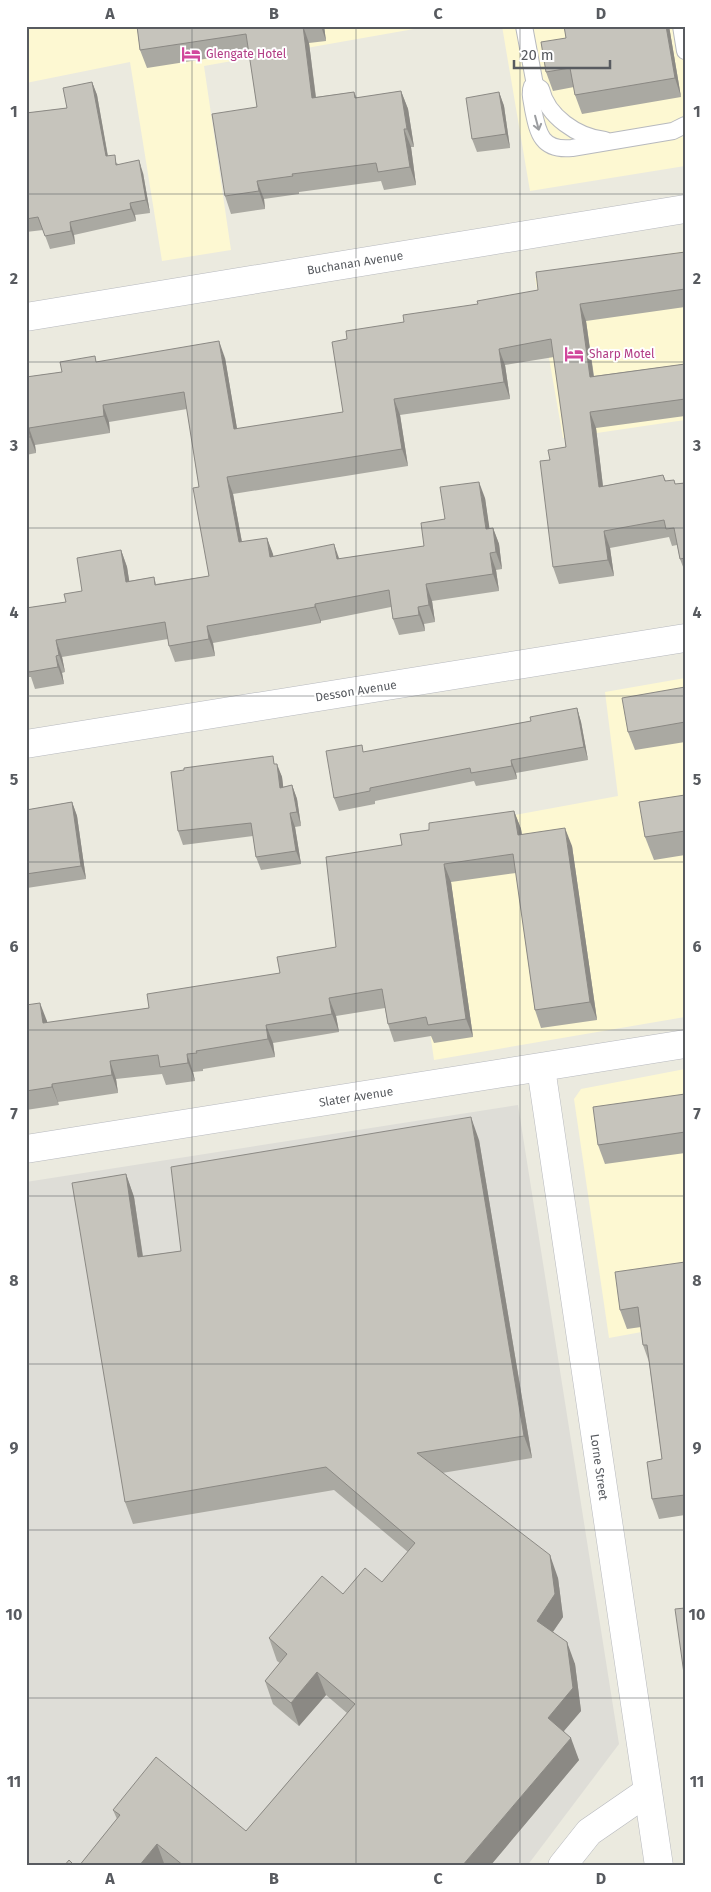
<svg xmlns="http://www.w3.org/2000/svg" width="711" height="1892" viewBox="0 0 711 1892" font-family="'Fira Sans',sans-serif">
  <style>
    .commercial { fill: #fdf8d2 }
    .industrial { fill: #deddd7 }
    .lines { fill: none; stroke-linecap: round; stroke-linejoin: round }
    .lane-casing { stroke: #b7b9be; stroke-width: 18 }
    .street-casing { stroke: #b7b9be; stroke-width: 29 }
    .lane { stroke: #fff; stroke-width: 16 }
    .street { stroke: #fff; stroke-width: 28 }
    .wall { fill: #aaa9a2 }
    .shaded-wall { fill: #8b8984 }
    .building { fill: #c6c4bc; stroke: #8b8984 }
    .oneway { stroke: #9b9da0 }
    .grid { fill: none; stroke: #585b60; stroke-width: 1; stroke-opacity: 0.55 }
    .labels { text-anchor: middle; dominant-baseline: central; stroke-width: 4; stroke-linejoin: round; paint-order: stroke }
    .hotel-label { font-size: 12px; fill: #b23c85; stroke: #fff; text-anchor: start }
    .street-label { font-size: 12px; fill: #585b60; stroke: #fff }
    .neatline { fill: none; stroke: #585b60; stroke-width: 2 }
    .grid-label { font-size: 16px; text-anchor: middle; font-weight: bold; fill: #585b60 }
  </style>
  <rect width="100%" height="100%" fill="#ebeadf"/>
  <g class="commercial">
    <path d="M26,26H431L204,66L231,250L162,261L130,62L26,83Z"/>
    <path d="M502,26H685V166L530,191Z"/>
    <path d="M685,251V420L563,438L535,278Z"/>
    <path d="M685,678V1017L434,1060L402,836L618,796L605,692Z"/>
    <path d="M685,1069V1324L609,1338L574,1099L581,1089Z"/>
  </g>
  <path class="industrial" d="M518,1105L619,1744L527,1866H26V1182Z"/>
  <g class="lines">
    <g class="lane-casing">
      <g id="lane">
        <path d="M524,26L535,85L532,86C529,93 532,101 533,109C538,134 542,151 572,148L673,131L685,125"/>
        <path d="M681,26L685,51"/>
        <path d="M535,85L541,89C547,116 577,137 605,140"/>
      </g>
    </g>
    <g class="street-casing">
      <g id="street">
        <path d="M26,317L685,209"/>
        <path d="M26,744L685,638"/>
        <path d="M541,1068L659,1866"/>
        <path d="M26,1149L685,1044"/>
        <path d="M562,1866L589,1832L647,1792"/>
      </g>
    </g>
    <use href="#lane" class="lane"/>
    <use href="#street" class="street"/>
  </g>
  <g class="wall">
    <path d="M137,26H324L326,41L309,43L316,97L354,92L357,98L401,91L408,109L414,147H411L416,185L384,190L381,181L299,192V194L264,199L265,209L231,214L225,196L257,107L249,52L147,68L140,50Z"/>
    <path d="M564,26H669L681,97L582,114L575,95L574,87L553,91L546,72L566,38Z"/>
    <path d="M92,82L97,95L108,156L118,164L143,173L150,213L135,215L136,221L74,235L75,244L50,249L43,230L26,232V113L67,108Z"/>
    <path d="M499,92L504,106L510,148L477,152L472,139Z"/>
    <path d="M685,252V307L586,321L594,376L685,364V416L596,428L603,486L663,475L666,481L676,484L685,483V572L680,559L677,545L672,546L669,537L610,548L614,576L559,584L553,567L550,460L566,447L554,357L505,365L510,399L400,415L408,466L233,494L242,542L267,538L273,556L340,559L424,546L445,519L485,498L489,528H493L499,544L502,569L496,570L499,591L432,601L435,622L424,624L425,631L399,635L393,619L391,607L321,621V623L213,643L215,656L175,662L169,646L168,639L62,657L65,672L62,673L64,684L35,689L31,677H26V608L66,602L82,591L121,550L127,567L129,581L154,577L156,584L209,576L199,487L187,409L109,422L110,433L35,445L36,453L26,455V377L62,372L97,362L225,358L237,429L343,412L347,339L404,322L538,290Z"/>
    <path d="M685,687V742L635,750L628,732Z"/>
    <path d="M577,708L581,722L588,760L516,773L517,779L476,786L474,781L375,801V804L339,811L334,798L364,752L531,721Z"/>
    <path d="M276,764L282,777L283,787L292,785L297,799L301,826L295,827L301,864L261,870L256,857L253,836L183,845L178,831Z"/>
    <path d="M685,795V855L654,860L645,837Z"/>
    <path d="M72,802L77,816L86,879L27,888L29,899H26V810Z"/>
    <path d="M514,811L521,829L522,834L572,846L597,1020L541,1028L535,1010L516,873L451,882L473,1037L434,1043L431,1036L394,1042L388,1024L385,1008L336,1016L339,1032L273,1043L275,1057L203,1069V1071L193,1072L195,1081L166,1085L162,1074L116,1079L118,1093L58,1102L59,1105L26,1110V1005L47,1021V1023L149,1008L280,973L336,947L402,845L429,830Z"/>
    <path d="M685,1094V1153L605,1164L598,1145Z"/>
    <path d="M479,1140L532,1458L442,1473L558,1578L563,1617L553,1632L575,1664L581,1711L564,1731L579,1760L490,1866H79L117,1819L113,1810L246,1831L347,1713L326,1695L299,1726L273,1704L265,1681L280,1663L277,1661L269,1638L343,1594L382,1582L408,1552L334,1490L133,1524L125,1502L126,1174L134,1197L143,1256L181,1251Z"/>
    <path d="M685,1262V1515L659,1519L652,1499L662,1459L649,1362L643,1345L641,1327L627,1329L620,1310Z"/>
  </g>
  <g class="shaded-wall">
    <path d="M303,26L309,43L318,116L312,98Z"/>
    <path d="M321,26H324L326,41Z"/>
    <path d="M666,26H669L681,97L675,78Z"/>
    <path d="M92,82L97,95L110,169L106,156Z"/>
    <path d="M401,91L408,109L414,147L407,129Z"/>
    <path d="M499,92L504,106L510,148L506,134Z"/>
    <path d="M404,129L411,147L416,185L410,167Z"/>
    <path d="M139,160L143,173L150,213L146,200Z"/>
    <path d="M257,181L264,199L265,209L259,191Z"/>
    <path d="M130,203L135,215L136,221L131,209Z"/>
    <path d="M70,222L74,235L75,244L71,231Z"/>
    <path d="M580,304L586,321L596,394L590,377Z"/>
    <path d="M219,341L225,358L240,446L234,429Z"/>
    <path d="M499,349L505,365L510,399L504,382Z"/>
    <path d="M394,399L400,415L408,466L402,449Z"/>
    <path d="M103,405L109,422L110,433L104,416Z"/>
    <path d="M590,412L596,428L605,504L599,487Z"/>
    <path d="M29,428L35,445L36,453L30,437Z"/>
    <path d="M227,477L233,494L245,559L239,542Z"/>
    <path d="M479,482L485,498L492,545L486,529Z"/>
    <path d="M493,528L499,544L502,569L496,552Z"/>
    <path d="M604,531L610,548L614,576L608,560Z"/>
    <path d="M267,538L273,554L276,573L270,557Z"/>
    <path d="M334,544L340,561L337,559Z"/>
    <path d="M121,550L127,567L132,598L126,582Z"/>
    <path d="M490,553L496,570L499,591L493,574Z"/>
    <path d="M426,584L432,601L435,622L429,605Z"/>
    <path d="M315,604L321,621V623L315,607Z"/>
    <path d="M418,607L424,624L425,631L419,615Z"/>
    <path d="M207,626L213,643L215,656L209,639Z"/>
    <path d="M56,640L62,657L65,672L59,655Z"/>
    <path d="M56,656L62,673L64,684L58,667Z"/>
    <path d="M577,708L581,722L588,760L584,747Z"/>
    <path d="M511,760L516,773L517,779L512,766Z"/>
    <path d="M277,764L282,777L285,801L280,788Z"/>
    <path d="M292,785L297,799L301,826L297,812Z"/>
    <path d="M72,802L77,816L86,879L81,866Z"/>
    <path d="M514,811L521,829L524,853L518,835Z"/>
    <path d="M290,813L295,827L301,864L296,851Z"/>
    <path d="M565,828L572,846L597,1020L590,1002Z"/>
    <path d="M444,864L451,882L473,1037L466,1019Z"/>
    <path d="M26,885L27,888L29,899L26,890Z"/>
    <path d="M329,998L336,1016L339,1032L332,1014Z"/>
    <path d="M40,1003L47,1021L50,1041L43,1023Z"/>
    <path d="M266,1025L273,1043L275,1057L268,1039Z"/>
    <path d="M187,1054L193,1072L195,1081L188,1063Z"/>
    <path d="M110,1061L116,1079L118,1093L112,1075Z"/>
    <path d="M52,1084L59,1105L52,1087Z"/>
    <path d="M471,1117L479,1140L532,1458L524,1436Z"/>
    <path d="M126,1174L134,1197L146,1279L138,1257Z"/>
    <path d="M550,1555L558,1578L563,1617L545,1643L537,1621Z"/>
    <path d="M567,1642L575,1664L581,1711L556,1740L548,1718Z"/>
    <path d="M317,1672L326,1695L299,1726L291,1703Z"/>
    <path d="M571,1738L579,1760L490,1866H462Z"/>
    <path d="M157,1844L165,1866H139Z"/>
  </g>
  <g class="building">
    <path d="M137,26H303L312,98L354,92L355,98L401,91L407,129H404L410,167L378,172L376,163L292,174L293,176L257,181L259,191L225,196L212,114L257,107L246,34L140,50Z"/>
    <path d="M564,26H666L675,78L575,95L570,68L546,72L541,42L566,38Z"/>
    <path d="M92,82L106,156L115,155L116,165L139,160L146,200L130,203L131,209L70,222L71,231L45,236L38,217L26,219V113L67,108L63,88Z"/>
    <path d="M499,92L506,134L472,139L466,98Z"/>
    <path d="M685,252V289L580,304L590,377L685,364V399L590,412L599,487L663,475L665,481L674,480L675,484L685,483V558L680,559L674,528L666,529L664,520L604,531L608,560L553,567L540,461L550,460L548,450L566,447L551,339L499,349L504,382L394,399L402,449L227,477L239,542L267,538L270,557L334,544L337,559L424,546L421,523L445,519L440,487L479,482L486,529L493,528L496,552L490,553L493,574L426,584L429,605L418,607L419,615L393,619L389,590L315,604V607L207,626L209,639L169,646L165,622L56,640L59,655L56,656L58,667L29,672L26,660V608L66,602L64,594L82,591L77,558L121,550L126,582L154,577L155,585L209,576L193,488L199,487L184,392L103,405L104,416L29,428L30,437H26V377L62,372L60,362L95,356L96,362L219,341L234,429L343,412L332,342L347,339L346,331L404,322L403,315L478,304L477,301L538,290L536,272Z"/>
    <path d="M685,687V722L628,732L622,698Z"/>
    <path d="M577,708L584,747L511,760L512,766L471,773L470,768L370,788V791L334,798L326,751L362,745L363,752L531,721L530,717Z"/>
    <path d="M273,756L274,764H277L280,788L292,785L297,812L290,813L296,851L256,857L251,823L178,831L171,772L184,770V768Z"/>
    <path d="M685,795V831L645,837L639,802Z"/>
    <path d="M72,802L81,866L26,874V810Z"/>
    <path d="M514,811L518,835L565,828L590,1002L535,1010L513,854L444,864L466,1019L428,1025L426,1017L388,1024L382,989L329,998L332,1014L266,1025L268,1039L196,1051L197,1053L187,1054L188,1063L160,1067L158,1055L110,1061L112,1075L52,1084V1087L26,1091V1005L40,1003L43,1023L149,1008L147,994L280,973L277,957L336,947L326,857L402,845L400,834L429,830V823Z"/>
    <path d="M685,1094V1132L598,1145L593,1107Z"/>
    <path d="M471,1117L524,1436L417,1453L550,1555L555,1594L537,1621L567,1642L573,1688L548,1718L571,1738L462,1866H184L157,1844L139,1866H79L120,1815L113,1810L156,1757L246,1831L355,1704L317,1672L291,1703L265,1681L287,1654L269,1638L322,1576L343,1594L365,1568L382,1582L415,1543L326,1467L125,1502L72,1183L126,1174L138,1257L181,1251L171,1167Z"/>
    <path d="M685,1262V1495L652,1499L647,1462L662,1459L647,1345H643L638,1307L620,1310L615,1272Z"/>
    <path d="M685,1608V1681L675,1609Z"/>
    <path d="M69,1860L75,1866H64Z"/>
  </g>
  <defs><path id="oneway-shaft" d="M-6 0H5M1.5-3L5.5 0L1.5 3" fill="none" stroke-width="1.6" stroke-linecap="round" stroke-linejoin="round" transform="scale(1.25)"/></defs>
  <use class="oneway" href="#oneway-shaft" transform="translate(537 123) rotate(75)"/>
  <path class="grid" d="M192,26V1866M356,26V1866M520,26V1866M26,194H685M26,362H685M26,528H685M26,696H685M26,862H685M26,1030H685M26,1196H685M26,1364H685M26,1530H685M26,1698H685"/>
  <defs>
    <g id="hotel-bare" transform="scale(1.5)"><path d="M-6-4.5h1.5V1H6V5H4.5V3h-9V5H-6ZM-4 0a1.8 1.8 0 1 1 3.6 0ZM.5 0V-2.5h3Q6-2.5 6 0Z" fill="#d1479c" stroke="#fff" stroke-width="2.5" paint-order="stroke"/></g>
  </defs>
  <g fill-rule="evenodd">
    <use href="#hotel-bare" x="191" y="54"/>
    <use href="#hotel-bare" x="574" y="354"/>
  </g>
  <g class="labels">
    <g class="hotel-label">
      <text x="206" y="54">Glengate Hotel</text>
      <text x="589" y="354">Sharp Motel</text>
    </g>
    <g class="street-label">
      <text transform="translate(355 263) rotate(-9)">Buchanan Avenue</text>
      <text transform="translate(356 691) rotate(-9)">Desson Avenue</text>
      <text transform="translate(356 1097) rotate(-9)">Slater Avenue</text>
      <text transform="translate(599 1467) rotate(82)">Lorne Street</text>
    </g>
  </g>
  <rect width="711" height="1892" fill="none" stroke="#ffffff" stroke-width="55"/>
  <path d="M514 60v8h96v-8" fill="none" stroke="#585b60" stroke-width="2.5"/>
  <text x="521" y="60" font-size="15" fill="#585b60" stroke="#ffffff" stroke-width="4" paint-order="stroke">20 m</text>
  <rect x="28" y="28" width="656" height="1836" class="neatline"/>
  <g class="grid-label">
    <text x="110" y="19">A</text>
    <text x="274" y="19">B</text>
    <text x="438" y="19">C</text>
    <text x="601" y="19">D</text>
    <text x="14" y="117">1</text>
    <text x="697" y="117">1</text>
    <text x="14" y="284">2</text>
    <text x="697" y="284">2</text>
    <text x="14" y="451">3</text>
    <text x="697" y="451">3</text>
    <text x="14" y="618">4</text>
    <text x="697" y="618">4</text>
    <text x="14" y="785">5</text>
    <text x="697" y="785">5</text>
    <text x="14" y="952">6</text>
    <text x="697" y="952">6</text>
    <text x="14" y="1119">7</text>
    <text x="697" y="1119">7</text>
    <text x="14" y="1286">8</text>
    <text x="697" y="1286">8</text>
    <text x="14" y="1453">9</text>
    <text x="697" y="1453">9</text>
    <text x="14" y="1620">10</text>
    <text x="697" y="1620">10</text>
    <text x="14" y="1787">11</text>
    <text x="697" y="1787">11</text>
    <text x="110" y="1884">A</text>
    <text x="274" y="1884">B</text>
    <text x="438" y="1884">C</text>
    <text x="601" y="1884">D</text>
  </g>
</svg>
